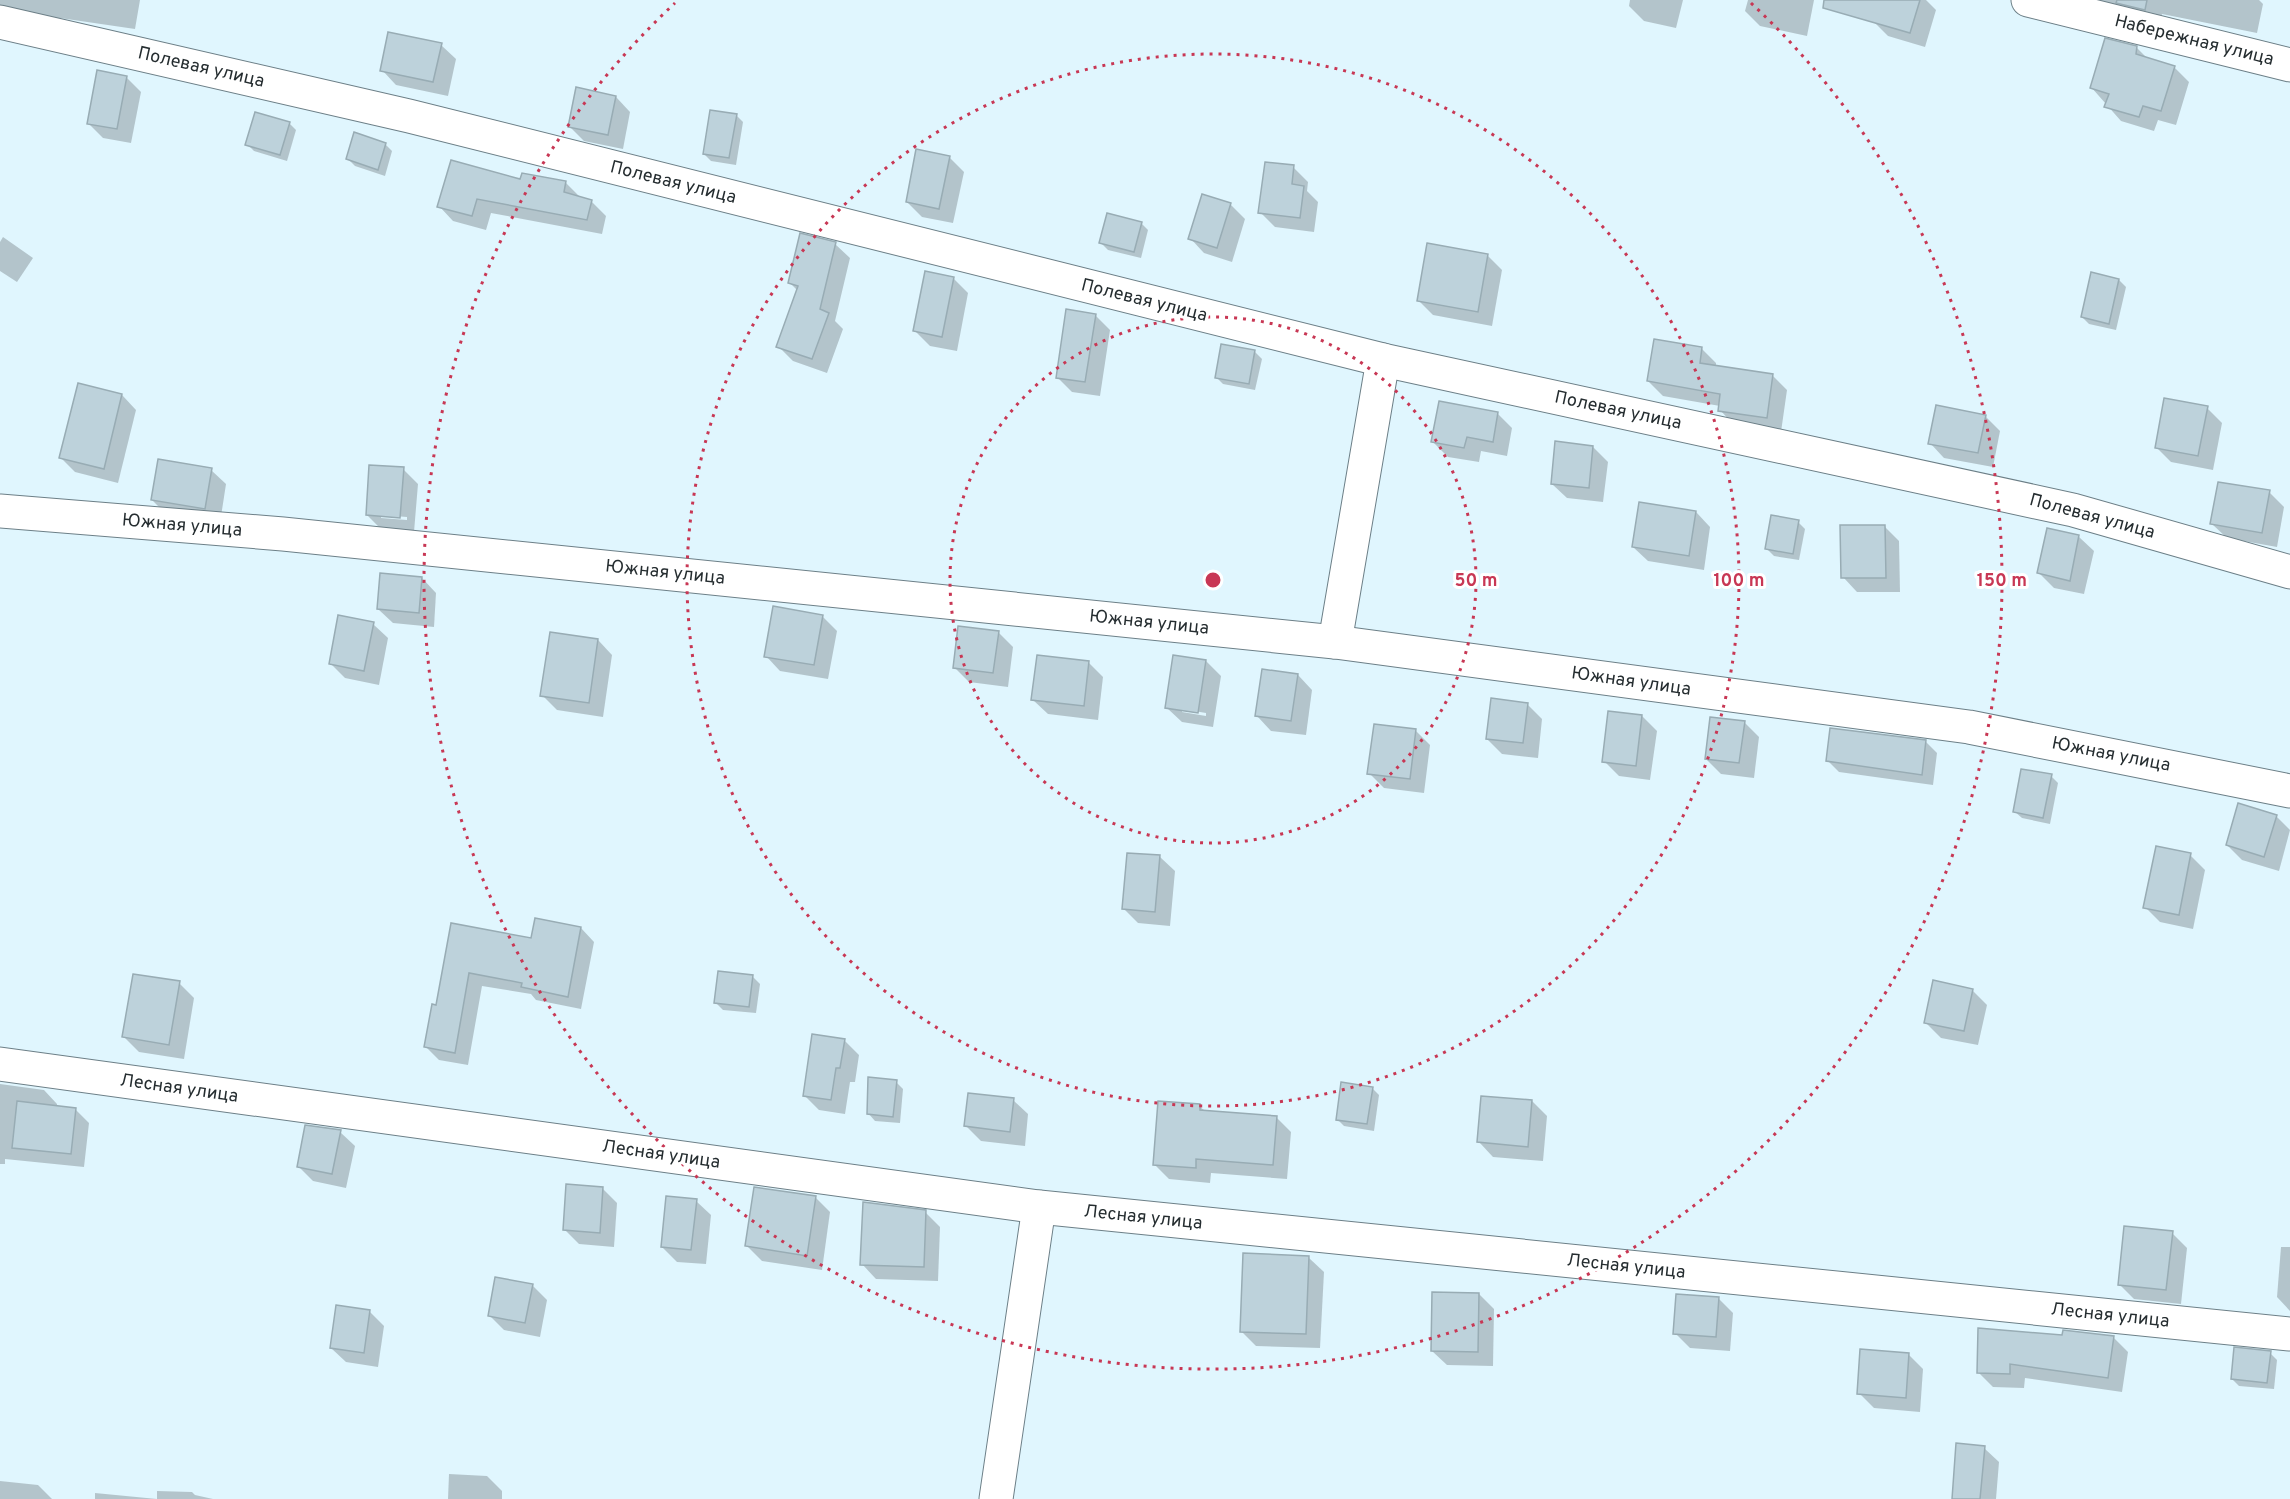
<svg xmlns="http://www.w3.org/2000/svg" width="2290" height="1499" viewBox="0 0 2290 1499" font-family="Overpass,sans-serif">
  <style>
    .shadow { fill: #0003; fill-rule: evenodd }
    .building { fill: #bdd2db; stroke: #98acb4; stroke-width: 1.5 }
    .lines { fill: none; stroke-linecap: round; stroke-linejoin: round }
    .street-casing { stroke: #6c7f87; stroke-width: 35 }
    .street { stroke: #fff; stroke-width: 33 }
    .ring { fill: none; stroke: #c83754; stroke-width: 3; stroke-dasharray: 3 6 }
    .labels { text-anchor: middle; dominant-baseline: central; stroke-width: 6; stroke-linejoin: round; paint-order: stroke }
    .street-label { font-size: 18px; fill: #252d30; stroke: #fff }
    .centre { fill: #c83754; stroke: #fff; stroke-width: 3 }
    .ring-label { font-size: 18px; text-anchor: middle; font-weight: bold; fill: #c83754; stroke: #fff; stroke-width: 6; stroke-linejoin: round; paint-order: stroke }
  </style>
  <rect width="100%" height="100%" fill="#e0f6fe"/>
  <g class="shadow">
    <path d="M0,0H140L135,29L60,18L58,26L0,8Z"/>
    <path d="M1630,0H1683L1676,28L1644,21L1629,6Z"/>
    <path d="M1748,0H1814L1807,36L1760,26L1745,11Z"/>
    <path d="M1879,0H1926L1936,10L1925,47L1888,36L1873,21Z"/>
    <path d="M2097,0H2259L2263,4L2257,33L2162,14L2160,24L2108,11Z"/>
    <path d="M441,45L456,59L448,96L396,85L382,70Z"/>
    <path d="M2137,48L2148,59L2174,67L2189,82L2176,125L2158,120L2154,131L2121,121L2091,87Z"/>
    <path d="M127,78L141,92L131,143L103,138L88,123Z"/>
    <path d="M616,97L630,112L623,149L584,141L570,127Z"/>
    <path d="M736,115L743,122L736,165L711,161L704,154Z"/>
    <path d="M289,123L296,130L287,161L254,151L247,144Z"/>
    <path d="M385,144L392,151L385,176L355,166L348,159Z"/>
    <path d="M949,157L964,172L953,223L922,217L907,202Z"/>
    <path d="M1293,167L1308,182L1307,191L1318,202L1314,232L1275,227L1260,212Z"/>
    <path d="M521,181L566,183L580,197L591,201L606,216L602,234L491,213L486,230L453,221L439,206Z"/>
    <path d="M1230,204L1245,219L1232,262L1204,253L1190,238Z"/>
    <path d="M1141,223L1148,230L1141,258L1108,250L1101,243Z"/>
    <path d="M3,237L33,258L17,282L0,271V242Z"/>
    <path d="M835,244L850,258L835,321L843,329L827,373L793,361L778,346L798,291L790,283Z"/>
    <path d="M1488,256L1502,270L1492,326L1433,315L1418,300Z"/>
    <path d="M953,278L968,293L957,351L930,346L915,331Z"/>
    <path d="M2119,280L2126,287L2116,330L2089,324L2082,317Z"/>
    <path d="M1095,315L1110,330L1100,396L1072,392L1057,377Z"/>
    <path d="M1702,349L1716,363V367L1772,375L1787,390L1781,432L1734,425L1720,410V406L1663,396L1648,381Z"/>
    <path d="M1255,352L1262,359L1255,390L1223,384L1216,377Z"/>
    <path d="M122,395L136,410L118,483L75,472L61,458Z"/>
    <path d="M2207,408L2222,423L2213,470L2171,462L2156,447Z"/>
    <path d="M1497,413L1512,428L1507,456L1481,451L1479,462L1448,457L1433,442Z"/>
    <path d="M1985,416L2000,431L1993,467L1944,458L1930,443Z"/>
    <path d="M1593,447L1608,462L1603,502L1567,498L1552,484Z"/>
    <path d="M403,469L418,484L414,532L382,530L367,515ZM381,515L407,517V520L381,518Z"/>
    <path d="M211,470L226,484L220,523L167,515L152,500Z"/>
    <path d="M2269,492L2284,507L2277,547L2227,538L2212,524Z"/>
    <path d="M1696,512L1710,527L1704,570L1648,561L1633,547Z"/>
    <path d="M1798,522L1805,529L1799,560L1774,556L1767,549Z"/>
    <path d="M1884,526L1899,541L1900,592H1857L1843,577Z"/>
    <path d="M2048,530L2079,537L2094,551L2084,594L2054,588L2039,573Z"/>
    <path d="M422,578L436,593L434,627L393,623L378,609Z"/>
    <path d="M822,616L837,631L828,679L780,671L766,656Z"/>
    <path d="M373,624L388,638L379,685L345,678L330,663Z"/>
    <path d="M998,632L1013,647L1008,687L969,682L954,667Z"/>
    <path d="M598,640L612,655L603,717L557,710L542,695Z"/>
    <path d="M1206,661L1221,676L1213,727L1182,722L1167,708ZM1182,709L1206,713V716L1182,712Z"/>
    <path d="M1088,662L1103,677L1098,720L1048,714L1033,700Z"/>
    <path d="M1298,675L1312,690L1306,735L1271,731L1257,716Z"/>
    <path d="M1527,704L1542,719L1538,758L1502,754L1487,739Z"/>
    <path d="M1642,716L1657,731L1650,780L1619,776L1604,761Z"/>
    <path d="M1744,722L1759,737L1754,778L1721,774L1706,759Z"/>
    <path d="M1415,730L1430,745L1424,793L1384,788L1369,773Z"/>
    <path d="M1926,742L1937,753L1933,785L1839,772L1827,760Z"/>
    <path d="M2051,776L2058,783L2050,824L2022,818L2014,811Z"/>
    <path d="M2276,816L2290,830L2279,871L2242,860L2227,845Z"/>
    <path d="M2190,855L2205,870L2193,929L2160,922L2145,907Z"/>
    <path d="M1160,857L1175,871L1170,926L1138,923L1124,909Z"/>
    <path d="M452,925L532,939L581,928L594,942L581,1009L536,1000L531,994L482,986L468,1065L439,1060L426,1047L437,1007Z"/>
    <path d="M753,977L760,984L756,1013L723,1010L716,1003Z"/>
    <path d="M179,983L194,998L184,1059L139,1052L124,1037Z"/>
    <path d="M1972,990L1987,1005L1978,1045L1941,1038L1926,1023Z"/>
    <path d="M844,1040L859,1055L855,1082H850L845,1114L819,1110L804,1095Z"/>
    <path d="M896,1082L903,1089L900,1123L875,1121L868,1113Z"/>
    <path d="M0,1084L44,1090L57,1104V1107L76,1110L89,1123L84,1167L5,1159V1164H0Z"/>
    <path d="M1372,1088L1379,1095L1374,1131L1344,1126L1337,1119Z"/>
    <path d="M1013,1100L1028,1114L1025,1146L981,1141L966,1126Z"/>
    <path d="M1532,1101L1547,1116L1543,1161L1493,1157L1479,1142Z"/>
    <path d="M1199,1106L1205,1111L1276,1117L1291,1132L1287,1179L1211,1173L1210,1183L1169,1179L1154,1164Z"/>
    <path d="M340,1132L355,1146L346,1188L313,1181L298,1166Z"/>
    <path d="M602,1188L617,1203L614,1247L579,1244L564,1229Z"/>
    <path d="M816,1198L830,1212L822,1270L762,1261L747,1246Z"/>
    <path d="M696,1201L711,1215L706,1264L677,1262L662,1247Z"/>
    <path d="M925,1212L940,1227L938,1281L876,1279L862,1264Z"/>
    <path d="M2172,1233L2187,1248L2181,1304L2134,1299L2119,1284Z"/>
    <path d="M2281,1247H2290V1311L2277,1297Z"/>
    <path d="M1309,1258L1324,1272L1320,1348L1256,1346L1241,1331Z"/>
    <path d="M532,1285L547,1300L540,1337L504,1330L489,1315Z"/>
    <path d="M1479,1294L1494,1309L1493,1366L1447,1365L1432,1351Z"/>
    <path d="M1718,1298L1733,1313L1730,1351L1690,1348L1675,1333Z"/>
    <path d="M369,1311L384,1326L378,1367L346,1362L331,1348Z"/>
    <path d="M2063,1336L2113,1337L2128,1352L2122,1392L2025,1378L2024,1388L1993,1387L1978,1372Z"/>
    <path d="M2270,1353L2277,1360L2274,1389L2239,1386L2232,1379Z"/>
    <path d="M1908,1354L1923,1369L1920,1412L1874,1408L1859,1393Z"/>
    <path d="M1984,1448L1999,1462L1996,1499H1953Z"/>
    <path d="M449,1474L487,1476L502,1491V1499H448Z"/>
    <path d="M0,1481L38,1485L52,1499H0Z"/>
    <path d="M157,1491L192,1492L195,1495L213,1499H95V1493L157,1499Z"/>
  </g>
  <g class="building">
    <path d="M1824,0H1920L1910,33L1823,8Z"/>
    <path d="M2117,0H2147L2145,10L2116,3Z"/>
    <path d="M388,32L442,43L433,82L380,71Z"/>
    <path d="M2105,38L2137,46L2136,54L2175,66L2161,111L2143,106L2139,117L2104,107L2109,94L2090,88Z"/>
    <path d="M97,70L127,76L117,129L87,124Z"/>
    <path d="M576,87L616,96L608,135L568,127Z"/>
    <path d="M710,110L737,114L729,158L703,154Z"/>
    <path d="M255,112L290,122L280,155L245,145Z"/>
    <path d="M354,132L386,143L378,170L346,159Z"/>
    <path d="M916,149L950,156L939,209L906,202Z"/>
    <path d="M451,160L520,179L522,173L566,181L564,192L592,200L587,220L477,199L472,216L437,207Z"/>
    <path d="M1265,162L1294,165L1292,184L1304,186L1300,218L1258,213Z"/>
    <path d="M1202,194L1231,203L1217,248L1188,239Z"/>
    <path d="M1107,213L1142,222L1134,252L1099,243Z"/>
    <path d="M800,233L836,242L820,309L829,313L812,359L776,347L798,286L788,283Z"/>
    <path d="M1427,243L1488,254L1478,312L1417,301Z"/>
    <path d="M925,271L954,277L942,337L913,331Z"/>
    <path d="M2091,272L2119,279L2109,324L2081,317Z"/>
    <path d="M1066,309L1096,314L1085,382L1056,378Z"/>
    <path d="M1654,339L1702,347L1700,363L1773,374L1767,418L1718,411L1720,394L1647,381Z"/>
    <path d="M1221,344L1255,350L1249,384L1215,378Z"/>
    <path d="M78,383L122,394L104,469L59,458Z"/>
    <path d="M2164,398L2208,406L2198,456L2155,448Z"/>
    <path d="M1439,401L1498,412L1493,442L1467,437L1464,448L1431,442Z"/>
    <path d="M1936,405L1986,415L1978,453L1928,444Z"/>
    <path d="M1555,441L1593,446L1589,488L1551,484Z"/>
    <path d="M158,459L212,468L205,509L151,500Z"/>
    <path d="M369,465L404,467L400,518L366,515Z"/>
    <path d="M2218,482L2270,490L2262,533L2210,524Z"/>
    <path d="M1639,502L1696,511L1689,556L1632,547Z"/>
    <path d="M1771,515L1799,520L1793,554L1765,549Z"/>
    <path d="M1840,525H1885L1886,578H1841Z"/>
    <path d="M2047,528L2079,535L2070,581L2037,573Z"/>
    <path d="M380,573L422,577L419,613L377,609Z"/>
    <path d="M773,606L823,615L814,665L764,657Z"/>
    <path d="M338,615L374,622L364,671L329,664Z"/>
    <path d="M958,626L999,631L993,673L953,668Z"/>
    <path d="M550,632L598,639L589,703L540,696Z"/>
    <path d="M1037,655L1089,661L1084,706L1031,700Z"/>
    <path d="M1173,655L1206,660L1198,713L1165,708Z"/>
    <path d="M1262,669L1298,674L1291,721L1255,716Z"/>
    <path d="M1491,698L1528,703L1523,743L1486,739Z"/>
    <path d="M1608,711L1642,715L1636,766L1602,762Z"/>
    <path d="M1710,717L1745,721L1739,763L1705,759Z"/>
    <path d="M1374,724L1416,729L1410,779L1367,774Z"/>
    <path d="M1830,728L1926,740L1922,775L1826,761Z"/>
    <path d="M2021,769L2052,774L2043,818L2013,812Z"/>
    <path d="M2238,803L2277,815L2264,857L2226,845Z"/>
    <path d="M2156,846L2191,853L2179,915L2143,908Z"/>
    <path d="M1127,853L1160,855L1155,912L1122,909Z"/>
    <path d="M535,918L581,927L568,997L521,987L522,983L469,973L455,1053L424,1047L432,1004L436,1005L451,923L531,938Z"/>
    <path d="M718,971L753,975L749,1007L714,1003Z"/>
    <path d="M133,974L180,981L169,1045L122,1037Z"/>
    <path d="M1933,980L1973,989L1964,1031L1924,1023Z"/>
    <path d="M812,1034L845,1039L840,1068H836L831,1100L803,1096Z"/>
    <path d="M868,1077L897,1080L893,1117L867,1114Z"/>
    <path d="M1341,1082L1373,1087L1367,1124L1336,1120Z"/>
    <path d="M968,1093L1014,1098L1010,1132L964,1126Z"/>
    <path d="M1481,1096L1532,1100L1528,1147L1477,1142Z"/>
    <path d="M17,1101L76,1108L71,1154L12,1148Z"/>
    <path d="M1158,1101L1200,1104V1110L1277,1116L1273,1165L1196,1159V1168L1153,1165Z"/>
    <path d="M305,1125L341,1130L332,1174L297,1167Z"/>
    <path d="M566,1184L603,1187L600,1233L563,1230Z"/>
    <path d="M754,1187L816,1196L807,1256L745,1246Z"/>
    <path d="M666,1196L697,1199L691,1250L661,1247Z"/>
    <path d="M863,1202L926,1210L924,1267L860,1265Z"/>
    <path d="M2124,1226L2173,1231L2166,1290L2118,1285Z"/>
    <path d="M1243,1253L1309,1256L1306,1334L1240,1332Z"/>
    <path d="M495,1277L533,1284L525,1323L488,1316Z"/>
    <path d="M1432,1292L1479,1293L1478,1352L1431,1351Z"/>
    <path d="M1676,1294L1719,1297L1716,1337L1673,1334Z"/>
    <path d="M336,1305L370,1310L364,1353L330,1348Z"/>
    <path d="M1978,1328L2062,1335L2063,1330L2114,1336L2108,1378L2010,1364V1374L1977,1373Z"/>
    <path d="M2234,1347L2271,1351L2267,1383L2231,1379Z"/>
    <path d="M1860,1349L1909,1353L1906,1398L1857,1394Z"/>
    <path d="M1956,1443L1985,1446L1980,1499H1952Z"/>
  </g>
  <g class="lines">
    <g class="street-casing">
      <g id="street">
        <path d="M2028,0L2290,65"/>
        <path d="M0,22L409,116L1383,360L2073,510L2290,572"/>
        <path d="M0,511L283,534L1335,642L1969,727L2290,791"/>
        <path d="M1335,642L1383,360"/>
        <path d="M0,1064L1039,1207L2290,1334"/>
        <path d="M996,1499L1039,1207"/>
      </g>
    </g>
    <use href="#street" class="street"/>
  </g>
  <g class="ring">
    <circle cx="1213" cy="580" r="263"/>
    <circle cx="1213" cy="580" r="526"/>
    <path d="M1751 3A789 789 0 1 1 675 3"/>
  </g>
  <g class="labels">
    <g class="street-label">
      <text transform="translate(2194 41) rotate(14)">Набережная улица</text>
      <text transform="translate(201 68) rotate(13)">Полевая улица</text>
      <text transform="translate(673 183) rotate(14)">Полевая улица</text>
      <text transform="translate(1144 301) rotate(14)">Полевая улица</text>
      <text transform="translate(1618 411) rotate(12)">Полевая улица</text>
      <text transform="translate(2092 517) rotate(15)">Полевая улица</text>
      <text transform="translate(182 526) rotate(5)">Южная улица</text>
      <text transform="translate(665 573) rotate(6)">Южная улица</text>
      <text transform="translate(1149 623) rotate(6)">Южная улица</text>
      <text transform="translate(1631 682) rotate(8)">Южная улица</text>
      <text transform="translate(2111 755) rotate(11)">Южная улица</text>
      <text transform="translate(179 1089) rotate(8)">Лесная улица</text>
      <text transform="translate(661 1155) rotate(8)">Лесная улица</text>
      <text transform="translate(1143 1218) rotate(6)">Лесная улица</text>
      <text transform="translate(1626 1267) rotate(6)">Лесная улица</text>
      <text transform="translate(2110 1316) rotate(6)">Лесная улица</text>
    </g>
  </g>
  <circle cx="1213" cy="580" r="9" class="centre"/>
  <g class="ring-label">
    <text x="1476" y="586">50 m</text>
    <text x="1739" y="586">100 m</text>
    <text x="2002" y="586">150 m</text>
  </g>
</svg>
